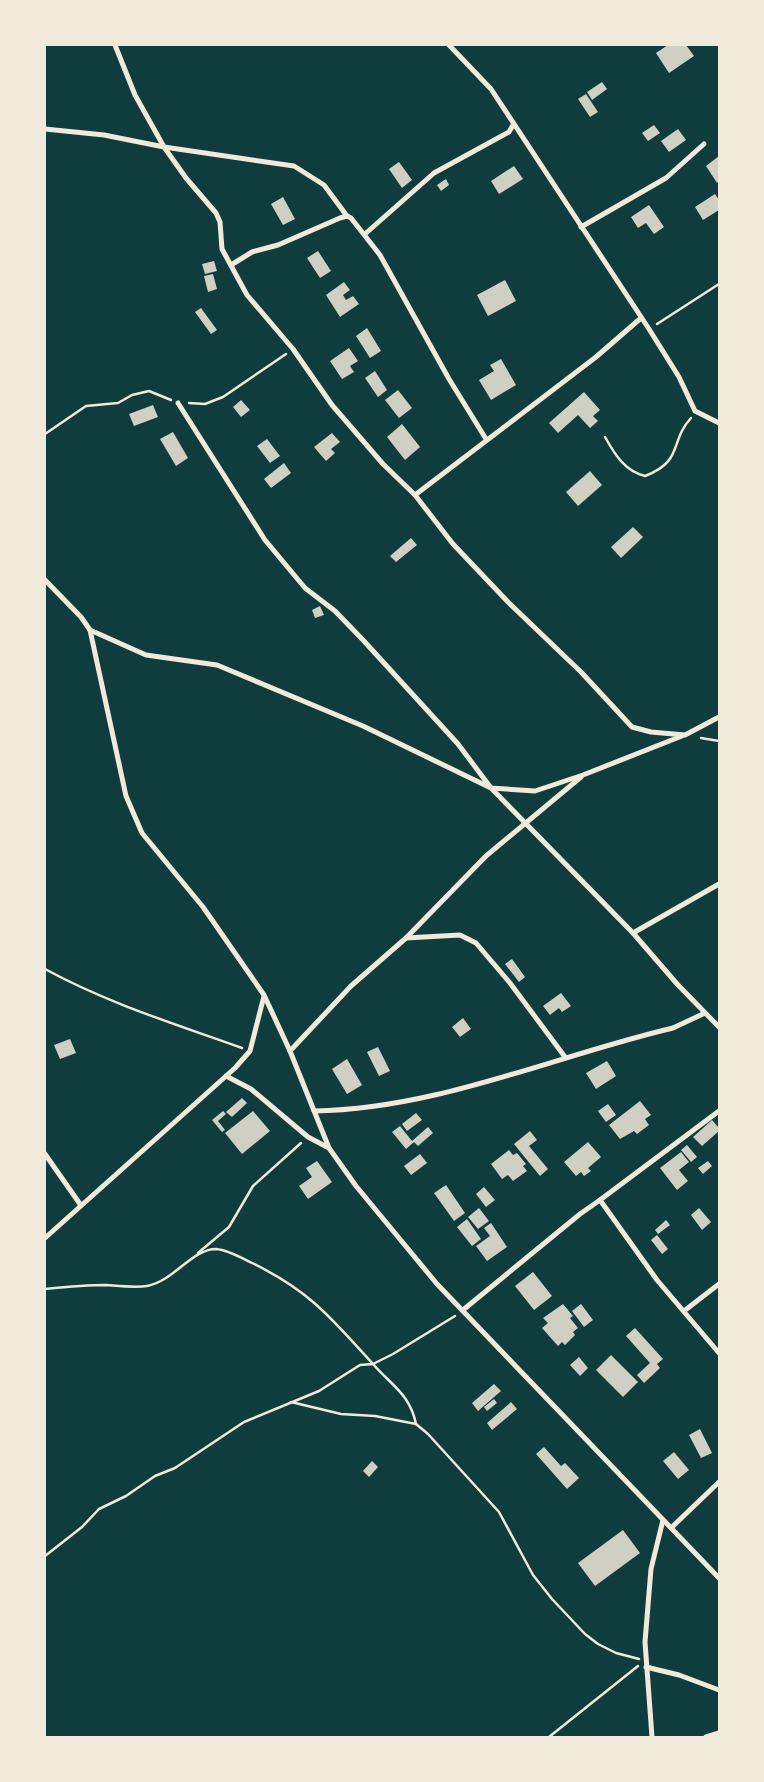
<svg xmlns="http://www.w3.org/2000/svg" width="764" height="1782" viewBox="0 0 764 1782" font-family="Jost,sans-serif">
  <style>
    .building { fill: #cfcfc3 }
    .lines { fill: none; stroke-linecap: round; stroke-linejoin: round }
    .path { stroke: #f1e9da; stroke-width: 2.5 }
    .minor { stroke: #f1e9da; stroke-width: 5 }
  </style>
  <rect width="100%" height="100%" fill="#0f3d3e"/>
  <g class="building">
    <path d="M668,45H686L694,56L669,73L656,53Z"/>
    <path d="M602,82L607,89L592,100L587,92Z"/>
    <path d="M586,94L598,112L590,117L578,99Z"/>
    <path d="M654,125L660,133L648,141L642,133Z"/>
    <path d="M678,129L686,140L669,152L661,141Z"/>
    <path d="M719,156V181L717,183L706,166Z"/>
    <path d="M399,162L412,180L402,188L389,169Z"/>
    <path d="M514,166L523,179L499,194L491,181Z"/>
    <path d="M446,179L449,185L441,191L437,185Z"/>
    <path d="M715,194L719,200V210L703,220L695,207Z"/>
    <path d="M283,197L295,219L283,225L271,204Z"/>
    <path d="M649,205L664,227L654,234L646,223L638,228L631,217Z"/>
    <path d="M318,251L331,271L320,278L307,258Z"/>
    <path d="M214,261L217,271L205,274L202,264Z"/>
    <path d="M213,274L217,289L208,292L204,276Z"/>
    <path d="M505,280L516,301L488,316L477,295Z"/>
    <path d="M344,282L350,290L343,295L346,300L353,296L359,304L340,317L326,295Z"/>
    <path d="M201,308L217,330L211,334L195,312Z"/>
    <path d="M367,328L381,351L370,358L356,336Z"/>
    <path d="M349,348L358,361L350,366L354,372L342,379L330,361Z"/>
    <path d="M501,359L516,385L491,400L479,380L494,371L490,365Z"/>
    <path d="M375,371L387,390L378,397L365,378Z"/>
    <path d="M398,390L412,408L399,418L385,400Z"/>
    <path d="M584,392L600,410L593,416L598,421L590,428L578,415L558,433L549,423Z"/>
    <path d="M241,400L250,410L241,417L233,407Z"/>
    <path d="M153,405L158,417L134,426L129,414Z"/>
    <path d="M402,424L420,447L405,460L387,437Z"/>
    <path d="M173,432L188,458L176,466L160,439Z"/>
    <path d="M332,433L340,442L331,449L335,453L326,461L314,447Z"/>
    <path d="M267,439L280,456L270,463L257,446Z"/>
    <path d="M284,463L291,473L271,488L264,479Z"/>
    <path d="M590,471L602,485L578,506L566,492Z"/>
    <path d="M633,527L643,537L621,558L611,547Z"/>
    <path d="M411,538L417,545L396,562L390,556Z"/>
    <path d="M320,606L324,615L315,618L312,610Z"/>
    <path d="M512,959L525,977L519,982L505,964Z"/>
    <path d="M561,993L571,1006L562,1012L559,1008L550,1015L543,1006Z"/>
    <path d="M463,1018L471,1029L460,1037L452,1027Z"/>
    <path d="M70,1039L76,1053L60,1059L54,1045Z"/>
    <path d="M378,1047L390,1071L379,1076L367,1052Z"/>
    <path d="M347,1059L362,1085L347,1094L332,1069Z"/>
    <path d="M607,1061L616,1076L596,1089L586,1073Z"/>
    <path d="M242,1098L247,1103L232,1117L226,1112Z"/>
    <path d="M640,1101L651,1115L645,1119L649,1125L637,1134L634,1131L620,1139L609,1125Z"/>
    <path d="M608,1104L616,1115L606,1122L598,1111Z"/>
    <path d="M223,1111L226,1114L218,1121L225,1130L222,1132L212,1120Z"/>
    <path d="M253,1111L270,1131L242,1154L225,1133Z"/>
    <path d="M416,1113L422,1120L407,1131L402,1124Z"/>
    <path d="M712,1120L719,1128V1131L702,1146L693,1137Z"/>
    <path d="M400,1126L412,1141L428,1127L433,1133L418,1146L414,1142L406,1149L392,1132Z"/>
    <path d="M530,1131L537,1140L529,1146L548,1169L540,1176L514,1144Z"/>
    <path d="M588,1142L601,1157L588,1168L591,1171L584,1176L581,1172L576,1176L564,1162Z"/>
    <path d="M687,1145L697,1157L691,1162L681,1150Z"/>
    <path d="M509,1150L513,1155L517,1153L526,1164L523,1166L527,1171L513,1181L508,1175L502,1179L491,1164Z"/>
    <path d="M681,1152L689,1162L679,1170L688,1181L677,1190L660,1168Z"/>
    <path d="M420,1154L427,1163L411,1175L404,1166Z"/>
    <path d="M317,1161L332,1182L308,1199L299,1186L312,1177L306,1168Z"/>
    <path d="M708,1161L712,1166L703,1174L698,1168Z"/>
    <path d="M446,1185L465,1213L454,1221L434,1193Z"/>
    <path d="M484,1187L495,1200L486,1207L476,1194Z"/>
    <path d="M479,1208L489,1221L478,1229L468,1217Z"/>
    <path d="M699,1208L711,1222L702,1230L691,1215Z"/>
    <path d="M467,1219L481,1239L472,1246L457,1227Z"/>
    <path d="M666,1220L670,1225L658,1234L655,1230Z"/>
    <path d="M491,1223L507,1247L487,1261L476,1246L490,1236L484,1228Z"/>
    <path d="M657,1235L668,1249L662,1254L651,1240Z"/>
    <path d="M533,1272L552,1296L534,1310L515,1286Z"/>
    <path d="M563,1304L573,1316L570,1318L578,1328L573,1332L575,1335L565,1345L562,1342L558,1346L542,1328L548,1323L543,1318Z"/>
    <path d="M581,1304L593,1320L584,1327L572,1311Z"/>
    <path d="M635,1328L663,1359L657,1364L660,1368L644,1383L637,1375L650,1363L626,1336Z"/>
    <path d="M611,1355L638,1382L623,1397L596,1370Z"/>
    <path d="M579,1357L588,1368L580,1376L570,1365Z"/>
    <path d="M494,1384L501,1391L478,1411L472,1403Z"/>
    <path d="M494,1399L497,1403L487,1411L484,1407Z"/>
    <path d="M511,1402L517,1409L492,1430L487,1423Z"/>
    <path d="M700,1429L712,1453L701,1458L689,1435Z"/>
    <path d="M544,1447L561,1466L565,1463L579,1478L567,1489L536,1454Z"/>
    <path d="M674,1452L689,1470L678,1479L663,1461Z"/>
    <path d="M372,1461L378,1467L369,1477L363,1471Z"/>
    <path d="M623,1530L640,1553L595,1586L578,1563Z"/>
  </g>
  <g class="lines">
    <g class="path">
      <path d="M657,324L719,284"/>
      <path d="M189,403L205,404L223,397L286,354"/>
      <path d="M45,434L86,406L118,403L132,395L149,391L171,400"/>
      <path d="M605,437C615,455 625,471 645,476C684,461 669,442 691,418"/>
      <path d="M701,738L719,741"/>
      <path d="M45,969C107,1003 175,1024 242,1048"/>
      <path d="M198,1253L229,1227L253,1186L301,1143"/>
      <path d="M45,1289C65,1287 85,1285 106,1285C119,1286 135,1288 147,1286C174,1281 192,1249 216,1249C228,1250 242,1258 252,1263C310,1291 331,1318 373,1364C391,1385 410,1394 416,1424"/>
      <path d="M291,1402L341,1414L375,1416L416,1424L428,1434L499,1512L533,1575L552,1599L585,1634L598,1644L616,1653L639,1659"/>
      <path d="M45,1556L82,1527L99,1509L126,1496L155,1476L175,1468L244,1422L319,1391L360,1365L373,1364L393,1354L455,1316"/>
      <path d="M549,1737L638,1666"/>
    </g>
    <g class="minor">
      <path d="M115,45L135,95L164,147L186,178L216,213L220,222L222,249L247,295L293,349L332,405L383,464L415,495L453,544L508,602L581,672L632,727L651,732L685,735L719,717"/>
      <path d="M449,45L491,89L649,329L679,377L695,411L719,423"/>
      <path d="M45,129L104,135L164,147L294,166L324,185L347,216"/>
      <path d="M581,227L666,178L704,144"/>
      <path d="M365,234L434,173L509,132L513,125"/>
      <path d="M231,265L252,252L278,245L340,218L347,216L351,218L380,255L449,379L486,439"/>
      <path d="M178,403L265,540L305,588L335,611L363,640L458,744L491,788L633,933L678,985L719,1027"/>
      <path d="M415,495L596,357L641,318"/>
      <path d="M45,580L81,617L90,630L126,796L142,833L203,907L264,995L290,1051L329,1148L356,1186L437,1284L719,1578"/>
      <path d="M90,630L146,655L217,665L363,726L491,788L535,791L583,775L682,736"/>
      <path d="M633,933L719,884"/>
      <path d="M406,938L486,856L581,777"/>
      <path d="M290,1051L351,986L406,938L460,935L476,943L510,983L565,1057"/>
      <path d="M226,1076L251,1089L308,1137L329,1148"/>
      <path d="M314,1111C438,1109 554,1056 673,1028L705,1013"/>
      <path d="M719,1111L600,1200L657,1280L719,1353"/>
      <path d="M45,1154L80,1204"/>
      <path d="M45,1238L235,1068L250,1051L264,996"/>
      <path d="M463,1310L580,1214L600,1200"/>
      <path d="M684,1311L719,1284"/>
      <path d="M672,1527L719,1482"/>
      <path d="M646,1667L679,1675L719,1690"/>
      <path d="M652,1737L645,1642L651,1569L663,1520"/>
      <path d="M706,1737L719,1733"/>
    </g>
  </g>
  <rect width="764" height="1782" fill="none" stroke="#f1e9da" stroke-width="92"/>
</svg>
